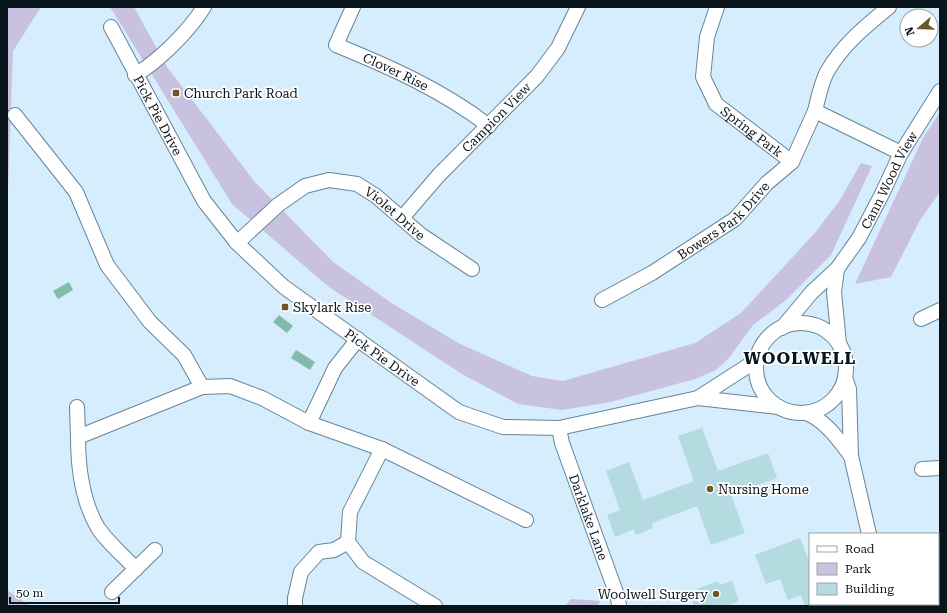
<svg xmlns="http://www.w3.org/2000/svg" width="947" height="613" viewBox="0 0 947 613" font-family="'Roboto Serif',serif">
  <style>
    .green { fill: #c9c1e0 }
    .water { fill: #81bbac }
    .building { fill: #b4dbe0 }
    .lines { fill: none; stroke-linecap: round; stroke-linejoin: round }
    .street-casing { stroke: #688495; stroke-width: 16 }
    .street { stroke: #fff; stroke-width: 14 }
    .poi-dot { fill: #6d5726; stroke: #fff; stroke-width: 1.5 }
    .labels { text-anchor: middle; dominant-baseline: central; stroke-width: 3.5; stroke-linejoin: round; paint-order: stroke }
    .street-label { font-size: 13px; fill: #0a151b; stroke: #fff }
    .poi-label { font-size: 13px; fill: #0a151b; stroke: #fff; text-anchor: start }
    .district-label { font-size: 17px; font-weight: bold; letter-spacing: 1px; fill: #0a151b; stroke: #fff }
  </style>
  <rect width="100%" height="100%" fill="#d5edfc"/>
  <g class="green">
    <path d="M7,7H41L13,51L7,219Z"/>
    <path d="M110,7H134L167,67L254,181L333,262L393,304L460,344L532,376L563,381L695,343L741,313L814,234L840,200L861,163L872,166L831,255L786,300L753,325L729,358L716,370L695,379L611,402L562,410L518,404L462,374L329,287L232,204Z"/>
    <path d="M940,112V192L920,220L891,277L855,284L923,138Z"/>
    <path d="M7,590L30,606H7Z"/>
    <path d="M571,599L601,601L597,606H565Z"/>
  </g>
  <g class="water">
    <path d="M69,282L73,290L58,299L53,291Z"/>
    <path d="M279,315L293,326L287,333L273,322Z"/>
    <path d="M296,350L315,362L310,370L291,358Z"/>
  </g>
  <g class="building">
    <path d="M702,428L718,471L768,453L777,478L731,495L745,533L711,545L697,506L652,523L653,528L636,535L634,529L615,537L607,515L620,510L606,471L629,462L643,500L694,481L678,436Z"/>
    <path d="M800,538L810,563V606H805L801,595L788,600L780,579L766,584L755,555Z"/>
    <path d="M718,581L719,585L732,581L739,601L726,606H694L690,596L699,593L697,589Z"/>
  </g>
  <g class="lines">
    <g class="street-casing">
      <g id="street">
        <path id="s1" d="M353,7L336,45C390,67 442,90 489,126"/>
        <path id="s2" d="M717,7L707,37L703,77L716,104L792,162"/>
        <path id="s3" d="M111,27L204,201L237,243L284,287L459,412L503,427L559,428L698,398L779,407"/>
        <path d="M135,75C159,61 189,31 204,7"/>
        <path d="M815,111C818,99 821,83 827,72C842,45 866,26 889,7"/>
        <path d="M15,115L76,192L107,265L150,322L184,355L202,387"/>
        <path id="s4" d="M402,218L438,176L537,76L558,48L578,7"/>
        <path id="s5" d="M237,243L278,205L305,186L329,180L357,184L376,196L421,235L472,269"/>
        <path d="M837,269L834,292L839,344"/>
        <path id="s6" d="M602,300L652,273L735,219L767,183L792,162L815,111L901,153"/>
        <path d="M921,319L940,310"/>
        <circle cx="801" cy="368" r="45"/>
        <path id="s7" d="M782,328L812,292L837,269L859,238L882,194L901,153L940,91"/>
        <path d="M358,339L335,368L309,423L382,449L526,520"/>
        <path d="M845,378L849,389L851,456L869,534"/>
        <path d="M698,398L757,360"/>
        <path d="M77,407L78,437"/>
        <path d="M806,413C825,420 839,440 851,456"/>
        <path id="s8" d="M559,428L562,443L618,598L619,606"/>
        <path d="M382,449L350,512L348,542L363,562L435,606"/>
        <path d="M922,469L940,468"/>
        <path d="M136,569C124,556 108,543 98,528C82,501 78,468 78,437L202,387L230,386L262,398L309,423"/>
        <path d="M112,592L155,550"/>
        <path d="M895,604L896,606"/>
        <path d="M295,606V598L301,572L319,552L334,550L348,542"/>
      </g>
    </g>
    <use href="#street" class="street"/>
  </g>
  <g class="poi-dot">
    <rect x="172" y="89" width="8" height="8" rx="2"/>
    <rect x="281" y="303" width="8" height="8" rx="2"/>
    <circle cx="710" cy="489" r="4"/>
    <circle cx="716" cy="594" r="4"/>
  </g>
  <g class="labels">
    <g class="street-label">
      <text stroke="none"><textPath href="#s1" startOffset="107">Clover Rise</textPath></text>
      <text stroke="none"><textPath href="#s3" startOffset="100">Pick Pie Drive</textPath></text>
      <text stroke="none"><textPath href="#s4" startOffset="138">Campion View</textPath></text>
      <text stroke="none"><textPath href="#s2" startOffset="147">Spring Park</textPath></text>
      <text stroke="none"><textPath href="#s7" startOffset="184">Cann Wood View</textPath></text>
      <text stroke="none"><textPath href="#s5" startOffset="190">Violet Drive</textPath></text>
      <text stroke="none"><textPath href="#s6" startOffset="146">Bowers Park Drive</textPath></text>
      <text stroke="none"><textPath href="#s3" startOffset="436">Pick Pie Drive</textPath></text>
      <text stroke="none"><textPath href="#s8" startOffset="94">Darklake Lane</textPath></text>
    </g>
    <g class="poi-label">
      <text x="184" y="93">Church Park Road</text>
      <text x="293" y="307">Skylark Rise</text>
      <text x="718" y="489">Nursing Home</text>
      <text x="708" y="594" text-anchor="end">Woolwell Surgery</text>
    </g>
    <g class="district-label">
      <text x="800" y="358">WOOLWELL</text>
    </g>
  </g>
  <rect width="947" height="613" fill="none" stroke="#0a151b" stroke-width="16"/>
  <rect x="809" y="533" width="130" height="72" fill="#ffffff" stroke="#9da1a4"/>
  <rect x="817" y="546" width="20" height="6" fill="#ffffff" stroke="#9da1a4"/>
  <text x="845" y="553" font-size="12" fill="#0a151b">Road</text>
  <rect x="817" y="563" width="20" height="12" fill="#c9c1e0" stroke="#9da1a4"/>
  <text x="845" y="573" font-size="12" fill="#0a151b">Park</text>
  <rect x="817" y="583" width="20" height="12" fill="#b4dbe0" stroke="#9da1a4"/>
  <text x="845" y="593" font-size="12" fill="#0a151b">Building</text>
  <g transform="translate(919 28) rotate(251)"><circle r="19" fill="#ffffff" stroke="#9da1a4"/>
  <path d="M0-3L7 15L0 10L-7 15Z" fill="#6d5726"/>
  <text y="-6" font-size="11" font-weight="bold" text-anchor="middle" fill="#0a151b">N</text>
  </g>
  <path d="M10 597v6h109v-6" fill="none" stroke="#0a151b" stroke-width="2"/>
  <text x="16" y="597" font-size="12" fill="#0a151b" stroke="#ffffff" stroke-width="3" paint-order="stroke">50 m</text>
</svg>
